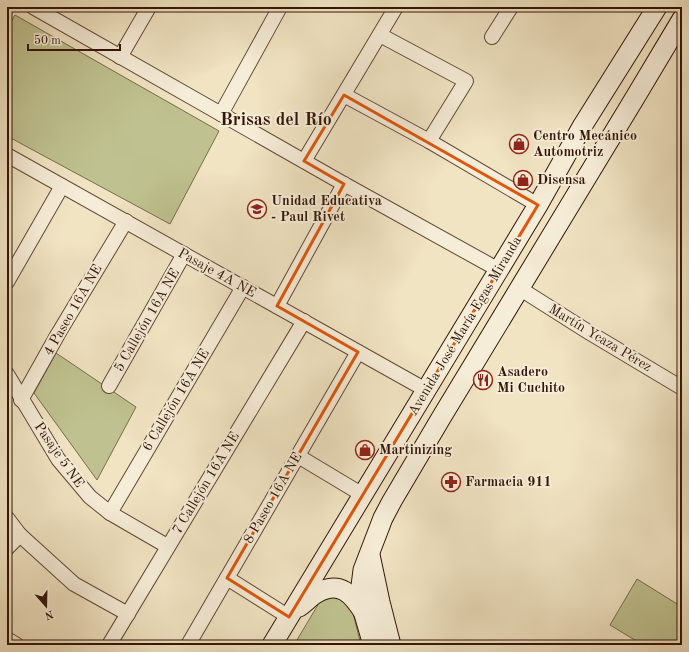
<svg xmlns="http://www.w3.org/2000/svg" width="689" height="652" viewBox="0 0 689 652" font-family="'Old Standard TT',serif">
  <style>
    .green { fill: #bfc290; stroke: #796c4c }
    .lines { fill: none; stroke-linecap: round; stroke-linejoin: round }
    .street-casing { stroke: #624937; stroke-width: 16 }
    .secondary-casing { stroke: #331508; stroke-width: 21 }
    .street { stroke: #f6edd8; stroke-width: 14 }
    .secondary { stroke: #f6edd8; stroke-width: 19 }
    .marked { fill: none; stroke: #df560c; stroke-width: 3; stroke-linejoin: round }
    .labels { text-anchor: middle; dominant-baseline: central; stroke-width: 4; stroke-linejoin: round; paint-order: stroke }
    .poi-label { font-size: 14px; font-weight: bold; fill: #331508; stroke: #f6edd8; text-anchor: start }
    .street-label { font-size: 14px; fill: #331508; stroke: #f6edd8 }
    .district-label { font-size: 18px; font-weight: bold; fill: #331508; stroke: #f6edd8 }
  </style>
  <rect width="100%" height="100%" fill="#f1e4c3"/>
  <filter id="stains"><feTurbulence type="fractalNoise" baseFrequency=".005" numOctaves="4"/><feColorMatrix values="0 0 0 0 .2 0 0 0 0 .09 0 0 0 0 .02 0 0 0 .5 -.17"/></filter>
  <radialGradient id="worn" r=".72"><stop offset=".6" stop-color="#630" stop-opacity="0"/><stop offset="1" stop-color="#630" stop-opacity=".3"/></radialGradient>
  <g class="green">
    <path d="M15,15L219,131L170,224L7,136V29Z"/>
    <path d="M56,353L136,407L97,480L34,393Z"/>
    <path d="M637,579L682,607V645H643L610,625Z"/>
    <path d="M335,596L343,599L353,613L361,645H294L319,603L327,598Z"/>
  </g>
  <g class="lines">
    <g class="street-casing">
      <g id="street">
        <path d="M33,7L344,184L499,270"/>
        <path d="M380,35L466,81L429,141"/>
        <path d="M492,37L511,7"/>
        <path d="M120,57L149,7"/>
        <path d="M344,95L429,141L538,205"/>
        <path d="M221,114L280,7"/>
        <path d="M7,155L426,390"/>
        <path d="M304,161L396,7"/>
        <path d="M7,282L62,186"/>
        <path d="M519,288L590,333L682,388"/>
        <path d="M277,306L344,184"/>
        <path d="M7,374L58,459L90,497L110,513L167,546"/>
        <path d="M109,386L184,254"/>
        <path d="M21,400L58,334L126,221"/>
        <path d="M298,456L363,495"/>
        <path d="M110,513L243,287"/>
        <path d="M7,518L20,535L74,584L128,614"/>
        <path d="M7,548L20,535"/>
        <path d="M227,578L289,617"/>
        <path d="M7,639L17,645"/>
        <path d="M109,645L304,321"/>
        <path d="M188,645L358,352"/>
      </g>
    </g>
    <g class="secondary-casing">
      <g id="secondary">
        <path d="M370,555L380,602L391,645"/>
        <path d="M299,607C305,603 310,597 317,593C340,580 352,594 364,613"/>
        <path d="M272,645L538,205L583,125L657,7"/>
        <path d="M373,645L364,614L361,586L363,570L383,518L392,501L441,418L636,96L682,19"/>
      </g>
    </g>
    <use href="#street" class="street"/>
    <use href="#secondary" class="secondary"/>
  </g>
  <path class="marked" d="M344,95L538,205L289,617L227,578L358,352L277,306L344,184L304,161Z"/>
  <defs>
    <g id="shop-ring" transform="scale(1)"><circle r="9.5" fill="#f6edd8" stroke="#8f2418" stroke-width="1.5"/><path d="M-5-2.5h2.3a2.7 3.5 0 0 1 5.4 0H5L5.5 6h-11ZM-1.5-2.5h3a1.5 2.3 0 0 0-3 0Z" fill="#8f2418"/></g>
    <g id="school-ring" transform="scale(1)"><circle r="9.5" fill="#f6edd8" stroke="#8f2418" stroke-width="1.5"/><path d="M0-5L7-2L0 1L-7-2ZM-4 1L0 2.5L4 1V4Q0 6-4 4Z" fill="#8f2418"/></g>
    <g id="restaurant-ring" transform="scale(1)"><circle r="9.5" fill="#f6edd8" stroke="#8f2418" stroke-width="1.5"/><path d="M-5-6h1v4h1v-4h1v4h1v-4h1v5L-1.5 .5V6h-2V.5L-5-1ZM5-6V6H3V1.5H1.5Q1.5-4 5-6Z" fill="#8f2418"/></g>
    <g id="pharmacy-ring" transform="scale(1)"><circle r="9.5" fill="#f6edd8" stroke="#8f2418" stroke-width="1.5"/><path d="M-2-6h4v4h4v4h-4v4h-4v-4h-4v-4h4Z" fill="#8f2418"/></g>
  </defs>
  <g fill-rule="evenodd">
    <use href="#shop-ring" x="519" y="144"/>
    <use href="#shop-ring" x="523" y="180"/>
    <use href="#school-ring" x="257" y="209"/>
    <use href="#restaurant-ring" x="483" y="380"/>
    <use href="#shop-ring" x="365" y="450"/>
    <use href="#pharmacy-ring" x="451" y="482"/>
  </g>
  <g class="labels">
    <g class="poi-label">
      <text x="533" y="136">Centro Mecánico<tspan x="533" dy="16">Automotriz</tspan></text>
      <text x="537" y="180">Disensa</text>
      <text x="271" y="201">Unidad Educativa<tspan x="271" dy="16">- Paul Rivet</tspan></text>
      <text x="497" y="372">Asadero<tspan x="497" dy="16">Mi Cuchito</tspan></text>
      <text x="379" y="450">Martinizing</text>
      <text x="465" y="482">Farmacia 911</text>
    </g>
    <g class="street-label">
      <text transform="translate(217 273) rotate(29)">Pasaje 4A NE</text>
      <text transform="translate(73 310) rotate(-60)">4 Paseo 16A NE</text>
      <text transform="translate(147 320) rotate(-60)">5 Callejón 16A NE</text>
      <text transform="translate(465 326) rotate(-59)">Avenida José María Egas Miranda</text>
      <text transform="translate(600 338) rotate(31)">Martín Ycaza Pérez</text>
      <text transform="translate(176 400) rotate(-59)">6 Callejón 16A NE</text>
      <text transform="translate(59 455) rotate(55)">Pasaje 5 NE</text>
      <text transform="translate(206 483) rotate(-59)">7 Callejón 16A NE</text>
      <text transform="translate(273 498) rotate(-60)">8 Paseo 16A NE</text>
    </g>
    <g class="district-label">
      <text x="276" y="120">Brisas del Río</text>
    </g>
  </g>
  <rect width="689" height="652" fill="none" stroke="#f1e4c3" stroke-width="24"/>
  <rect x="8" y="8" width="673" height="636" fill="none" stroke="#331508" stroke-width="2"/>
  <rect x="12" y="12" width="665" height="628" fill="none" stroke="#331508"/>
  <g transform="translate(46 606) rotate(160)" stroke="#f6edd8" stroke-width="3" paint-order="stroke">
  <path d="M0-3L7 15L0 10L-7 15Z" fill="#331508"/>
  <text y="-6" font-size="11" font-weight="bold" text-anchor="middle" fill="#331508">N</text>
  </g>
  <path d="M28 44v6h92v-6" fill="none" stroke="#331508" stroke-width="2"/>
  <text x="34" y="44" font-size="12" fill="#331508" stroke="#f6edd8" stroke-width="3" paint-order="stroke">50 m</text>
  <rect width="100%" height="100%" filter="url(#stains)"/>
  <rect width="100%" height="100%" fill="url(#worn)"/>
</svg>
